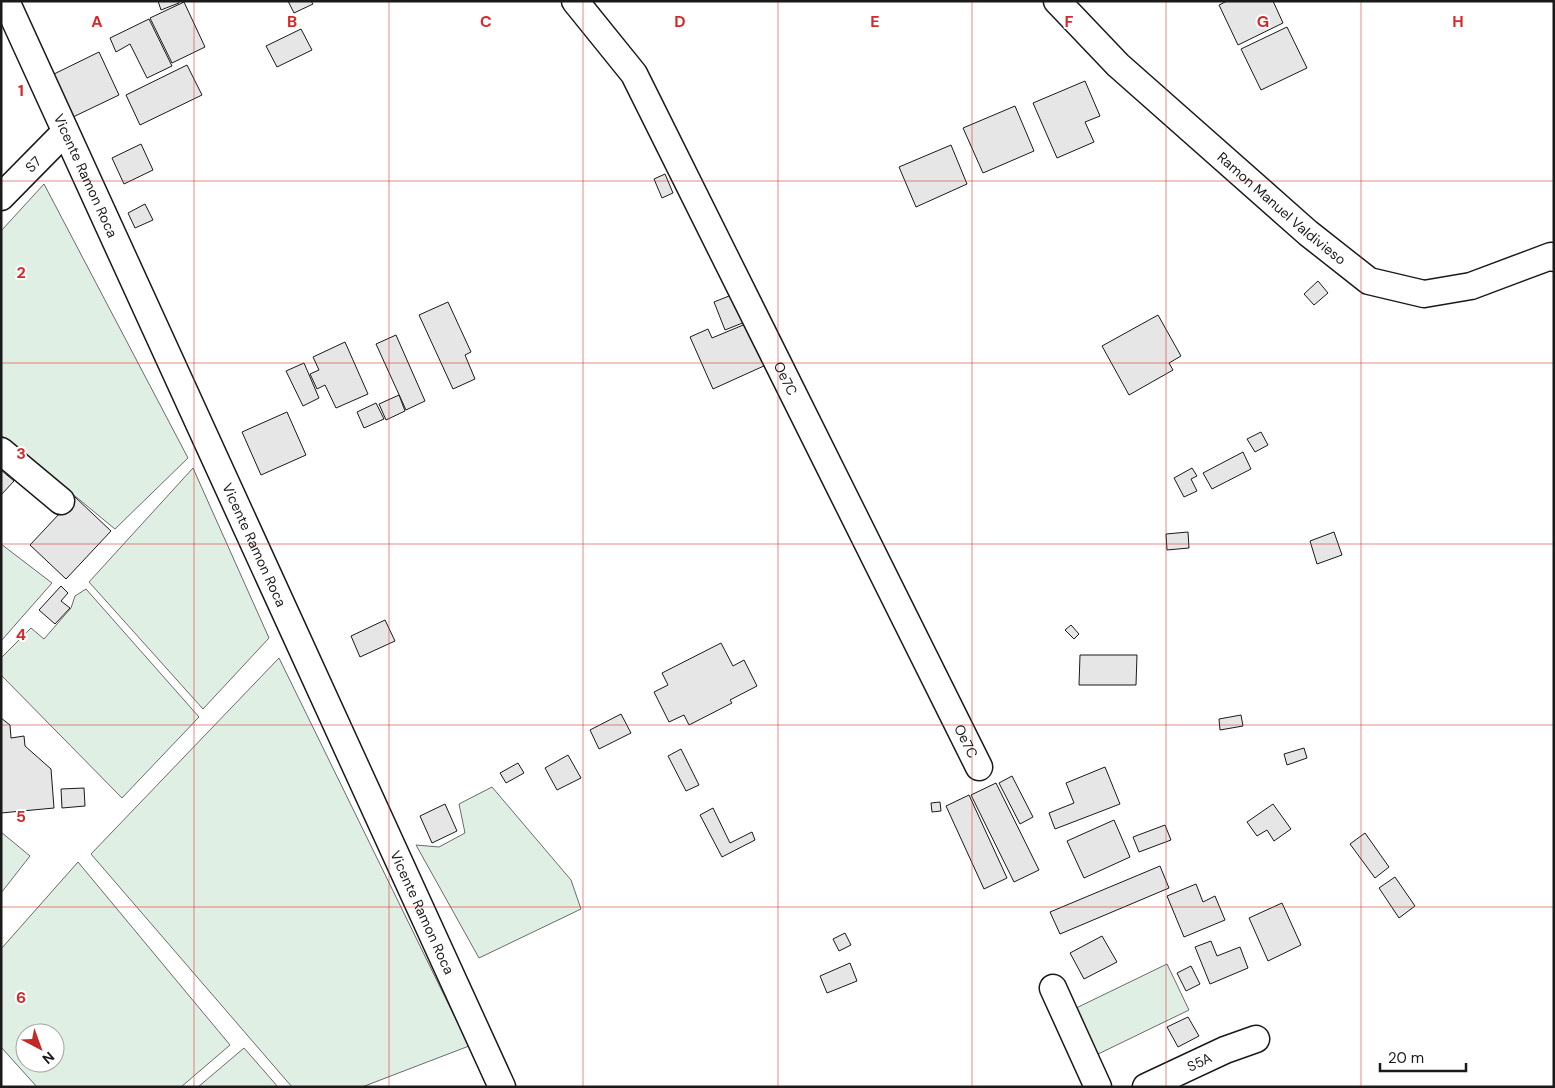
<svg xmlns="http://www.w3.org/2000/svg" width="1555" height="1088" viewBox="0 0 1555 1088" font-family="'DM Sans',sans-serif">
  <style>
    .green { fill: #e0efe3; stroke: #6a6a6a; fill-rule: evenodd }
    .building { fill: #e6e6e6; stroke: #1a1a1a }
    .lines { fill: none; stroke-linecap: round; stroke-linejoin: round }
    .minor-casing { stroke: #1a1a1a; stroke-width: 29 }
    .minor { stroke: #fff; stroke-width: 26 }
    .grid { fill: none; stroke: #d62828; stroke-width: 1; stroke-opacity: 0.55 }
    .labels { text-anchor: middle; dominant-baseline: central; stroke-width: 4; stroke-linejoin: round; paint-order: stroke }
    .street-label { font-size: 14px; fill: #1a1a1a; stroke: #fff }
    .grid-label { font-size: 16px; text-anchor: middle; font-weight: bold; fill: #d62828; stroke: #fff; stroke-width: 4; stroke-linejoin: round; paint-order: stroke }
  </style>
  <rect width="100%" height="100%" fill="#fff"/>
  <g class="green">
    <path d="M44,184L188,458L115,529L1,435V231Z"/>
    <path d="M193,468L269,638L203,709L89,582Z"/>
    <path d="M1,544L52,583L1,641Z"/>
    <path d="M86,589L199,717L122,798L1,675V658L31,628L44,639L71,608L75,596Z"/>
    <path d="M279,658L469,1046L362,1087H292L91,854Z"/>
    <path d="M492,787L571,880L581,909L479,958L416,845L439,847L465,833L459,804Z"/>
    <path d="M1,832L30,856L1,893Z"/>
    <path d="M78,862L230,1045L181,1087H37L1,1047V949ZM25,1033H55V1063H25Z"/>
    <path d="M1167,964L1189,1010L1092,1057L1070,1011Z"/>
    <path d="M244,1048L278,1087H198Z"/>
  </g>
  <g class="building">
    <path d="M158,1H179V3L161,10Z"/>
    <path d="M288,1H311L313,4L294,13Z"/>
    <path d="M1227,1H1273L1283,23L1238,45L1219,5Z"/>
    <path d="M184,2L205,47L172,63L150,18Z"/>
    <path d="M149,19L172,66L147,78L130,44L116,52L110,38Z"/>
    <path d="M1287,27L1307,68L1261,90L1241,49Z"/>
    <path d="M301,29L312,50L277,67L266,46Z"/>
    <path d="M99,52L119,95L73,117L52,75Z"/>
    <path d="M187,65L202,95L140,125L126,95Z"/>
    <path d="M1085,81L1100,116L1085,122L1094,142L1057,158L1033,103Z"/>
    <path d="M1015,106L1034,151L983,173L963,128Z"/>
    <path d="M141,144L153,170L124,184L112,158Z"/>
    <path d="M951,145L967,184L916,207L899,167Z"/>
    <path d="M665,174L673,193L662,198L654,179Z"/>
    <path d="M145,204L153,220L135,228L128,213Z"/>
    <path d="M1318,281L1328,293L1314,305L1304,294Z"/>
    <path d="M734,294L745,322L725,330L714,302Z"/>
    <path d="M448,302L471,352L465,355L475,379L453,389L419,315Z"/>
    <path d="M1158,315L1181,356L1169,363L1173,370L1129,395L1102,346Z"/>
    <path d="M748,323L766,365L713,389L690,337L708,329L712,338Z"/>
    <path d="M396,335L425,401L406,410L376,344Z"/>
    <path d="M345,342L368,394L336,408L325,385L317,389L310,374L319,370L313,357Z"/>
    <path d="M304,363L319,398L303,406L286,371Z"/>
    <path d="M399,395L405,411L386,420L379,404Z"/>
    <path d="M376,403L384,419L364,428L357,412Z"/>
    <path d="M287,412L306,455L261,475L242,432Z"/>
    <path d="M1261,432L1268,445L1255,452L1247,439Z"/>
    <path d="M1243,452L1251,469L1212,489L1203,473Z"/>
    <path d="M1192,468L1197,476L1191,479L1197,491L1184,497L1174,478Z"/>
    <path d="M1,470L14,481L1,495Z"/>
    <path d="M75,497L111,531L66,579L30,545Z"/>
    <path d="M1188,532L1189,548L1167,550L1166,534Z"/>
    <path d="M1334,532L1342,555L1317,564L1310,541Z"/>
    <path d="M61,586L68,593L61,601L70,608L55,624L39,610Z"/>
    <path d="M385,620L395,641L360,657L351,636Z"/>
    <path d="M1071,625L1079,634L1074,639L1065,630Z"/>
    <path d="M721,643L733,666L744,660L757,686L730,700L732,703L689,725L684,715L669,722L654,692L668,685L662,673Z"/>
    <path d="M1080,655H1137L1136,685H1079Z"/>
    <path d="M621,714L631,733L599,749L590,730Z"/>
    <path d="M1241,715L1243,726L1220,730L1219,719Z"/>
    <path d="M1,718L10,725L11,738L24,736L25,746L51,769L54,808L1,813Z"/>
    <path d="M1304,748L1307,758L1287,765L1284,754Z"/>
    <path d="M681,749L699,785L686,791L668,756Z"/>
    <path d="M568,755L581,778L557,790L545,768Z"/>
    <path d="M518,763L524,773L506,783L500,773Z"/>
    <path d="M1105,767L1120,804L1055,829L1049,813L1074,803L1066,783Z"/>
    <path d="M1012,776L1033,817L1020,824L999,783Z"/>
    <path d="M996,783L1039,870L1014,882L971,795Z"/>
    <path d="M84,788L85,806L62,808L61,789Z"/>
    <path d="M969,795L1007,878L984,889L946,806Z"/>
    <path d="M940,802L941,811L932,812L931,803Z"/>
    <path d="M445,804L457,831L432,843L420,816Z"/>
    <path d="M1273,804L1291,829L1274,841L1267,830L1257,836L1247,822Z"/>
    <path d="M713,808L730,843L752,832L755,840L722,857L700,815Z"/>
    <path d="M1114,820L1130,857L1084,878L1067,841Z"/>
    <path d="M1165,825L1171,840L1139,852L1133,837Z"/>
    <path d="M1365,833L1389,867L1375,878L1350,844Z"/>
    <path d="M1160,866L1169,888L1060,934L1050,912Z"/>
    <path d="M1395,877L1415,906L1399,918L1379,888Z"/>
    <path d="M1196,884L1203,902L1215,896L1225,920L1184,937L1167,896Z"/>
    <path d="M1282,903L1301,945L1268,961L1249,918Z"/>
    <path d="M845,933L851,945L839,951L833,939Z"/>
    <path d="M1102,936L1117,962L1084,979L1070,953Z"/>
    <path d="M1211,941L1217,956L1240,947L1248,968L1210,984L1195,947Z"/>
    <path d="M850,963L857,981L827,993L820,976Z"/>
    <path d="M1191,966L1200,984L1186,991L1177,973Z"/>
    <path d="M1188,1017L1199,1036L1178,1047L1167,1027Z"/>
  </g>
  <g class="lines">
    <g class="minor-casing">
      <g id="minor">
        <path id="s1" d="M6,1L502,1087"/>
        <path id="s2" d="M575,1L634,74L979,767"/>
        <path id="s3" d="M1057,1L1118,65L1308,233L1369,281L1424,294L1471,286L1551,256L1554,258"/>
        <path id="s4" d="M1,197L65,132"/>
        <path d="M1,451L61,501"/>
        <path d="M1053,988L1098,1087"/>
        <path id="s5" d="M1146,1087L1225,1050L1256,1039"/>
      </g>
    </g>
    <use href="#minor" class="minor"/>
  </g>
  <path class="grid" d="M194,1V1087M389,1V1087M583,1V1087M778,1V1087M972,1V1087M1166,1V1087M1361,1V1087M1,181H1554M1,363H1554M1,544H1554M1,725H1554M1,907H1554"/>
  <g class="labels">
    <g class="street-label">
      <text stroke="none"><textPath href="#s4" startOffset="46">S7</textPath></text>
      <text stroke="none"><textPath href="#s1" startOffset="192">Vicente Ramon Roca</textPath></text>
      <text stroke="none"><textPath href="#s3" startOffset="306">Ramon Manuel Valdivieso</textPath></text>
      <text stroke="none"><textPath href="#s2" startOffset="434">Oe7C</textPath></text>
      <text stroke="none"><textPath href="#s1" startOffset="598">Vicente Ramon Roca</textPath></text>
      <text stroke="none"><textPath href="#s2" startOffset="839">Oe7C</textPath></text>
      <text stroke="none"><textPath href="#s1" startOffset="1002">Vicente Ramon Roca</textPath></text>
      <text stroke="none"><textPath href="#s5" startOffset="59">S5A</textPath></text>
    </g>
  </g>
  <g class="grid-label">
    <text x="97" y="27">A</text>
    <text x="292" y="27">B</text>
    <text x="486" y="27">C</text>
    <text x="680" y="27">D</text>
    <text x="875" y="27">E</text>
    <text x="1069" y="27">F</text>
    <text x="1263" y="27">G</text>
    <text x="1458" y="27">H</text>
    <text x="21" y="96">1</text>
    <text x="21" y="278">2</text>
    <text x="21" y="459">3</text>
    <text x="21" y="640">4</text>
    <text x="21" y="822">5</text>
    <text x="21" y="1003">6</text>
  </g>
  <rect width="1555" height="1088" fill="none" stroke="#1a1a1a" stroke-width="5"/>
  <g transform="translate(40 1048) rotate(139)"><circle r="24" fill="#ffffff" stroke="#a3a3a3"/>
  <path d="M0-4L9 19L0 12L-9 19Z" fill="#c62828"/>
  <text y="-8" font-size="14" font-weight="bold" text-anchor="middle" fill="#1a1a1a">N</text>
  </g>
  <path d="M1380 1063v8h86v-8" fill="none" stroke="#1a1a1a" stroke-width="2.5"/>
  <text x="1388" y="1063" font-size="15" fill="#1a1a1a" stroke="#ffffff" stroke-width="4" paint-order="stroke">20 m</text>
</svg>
